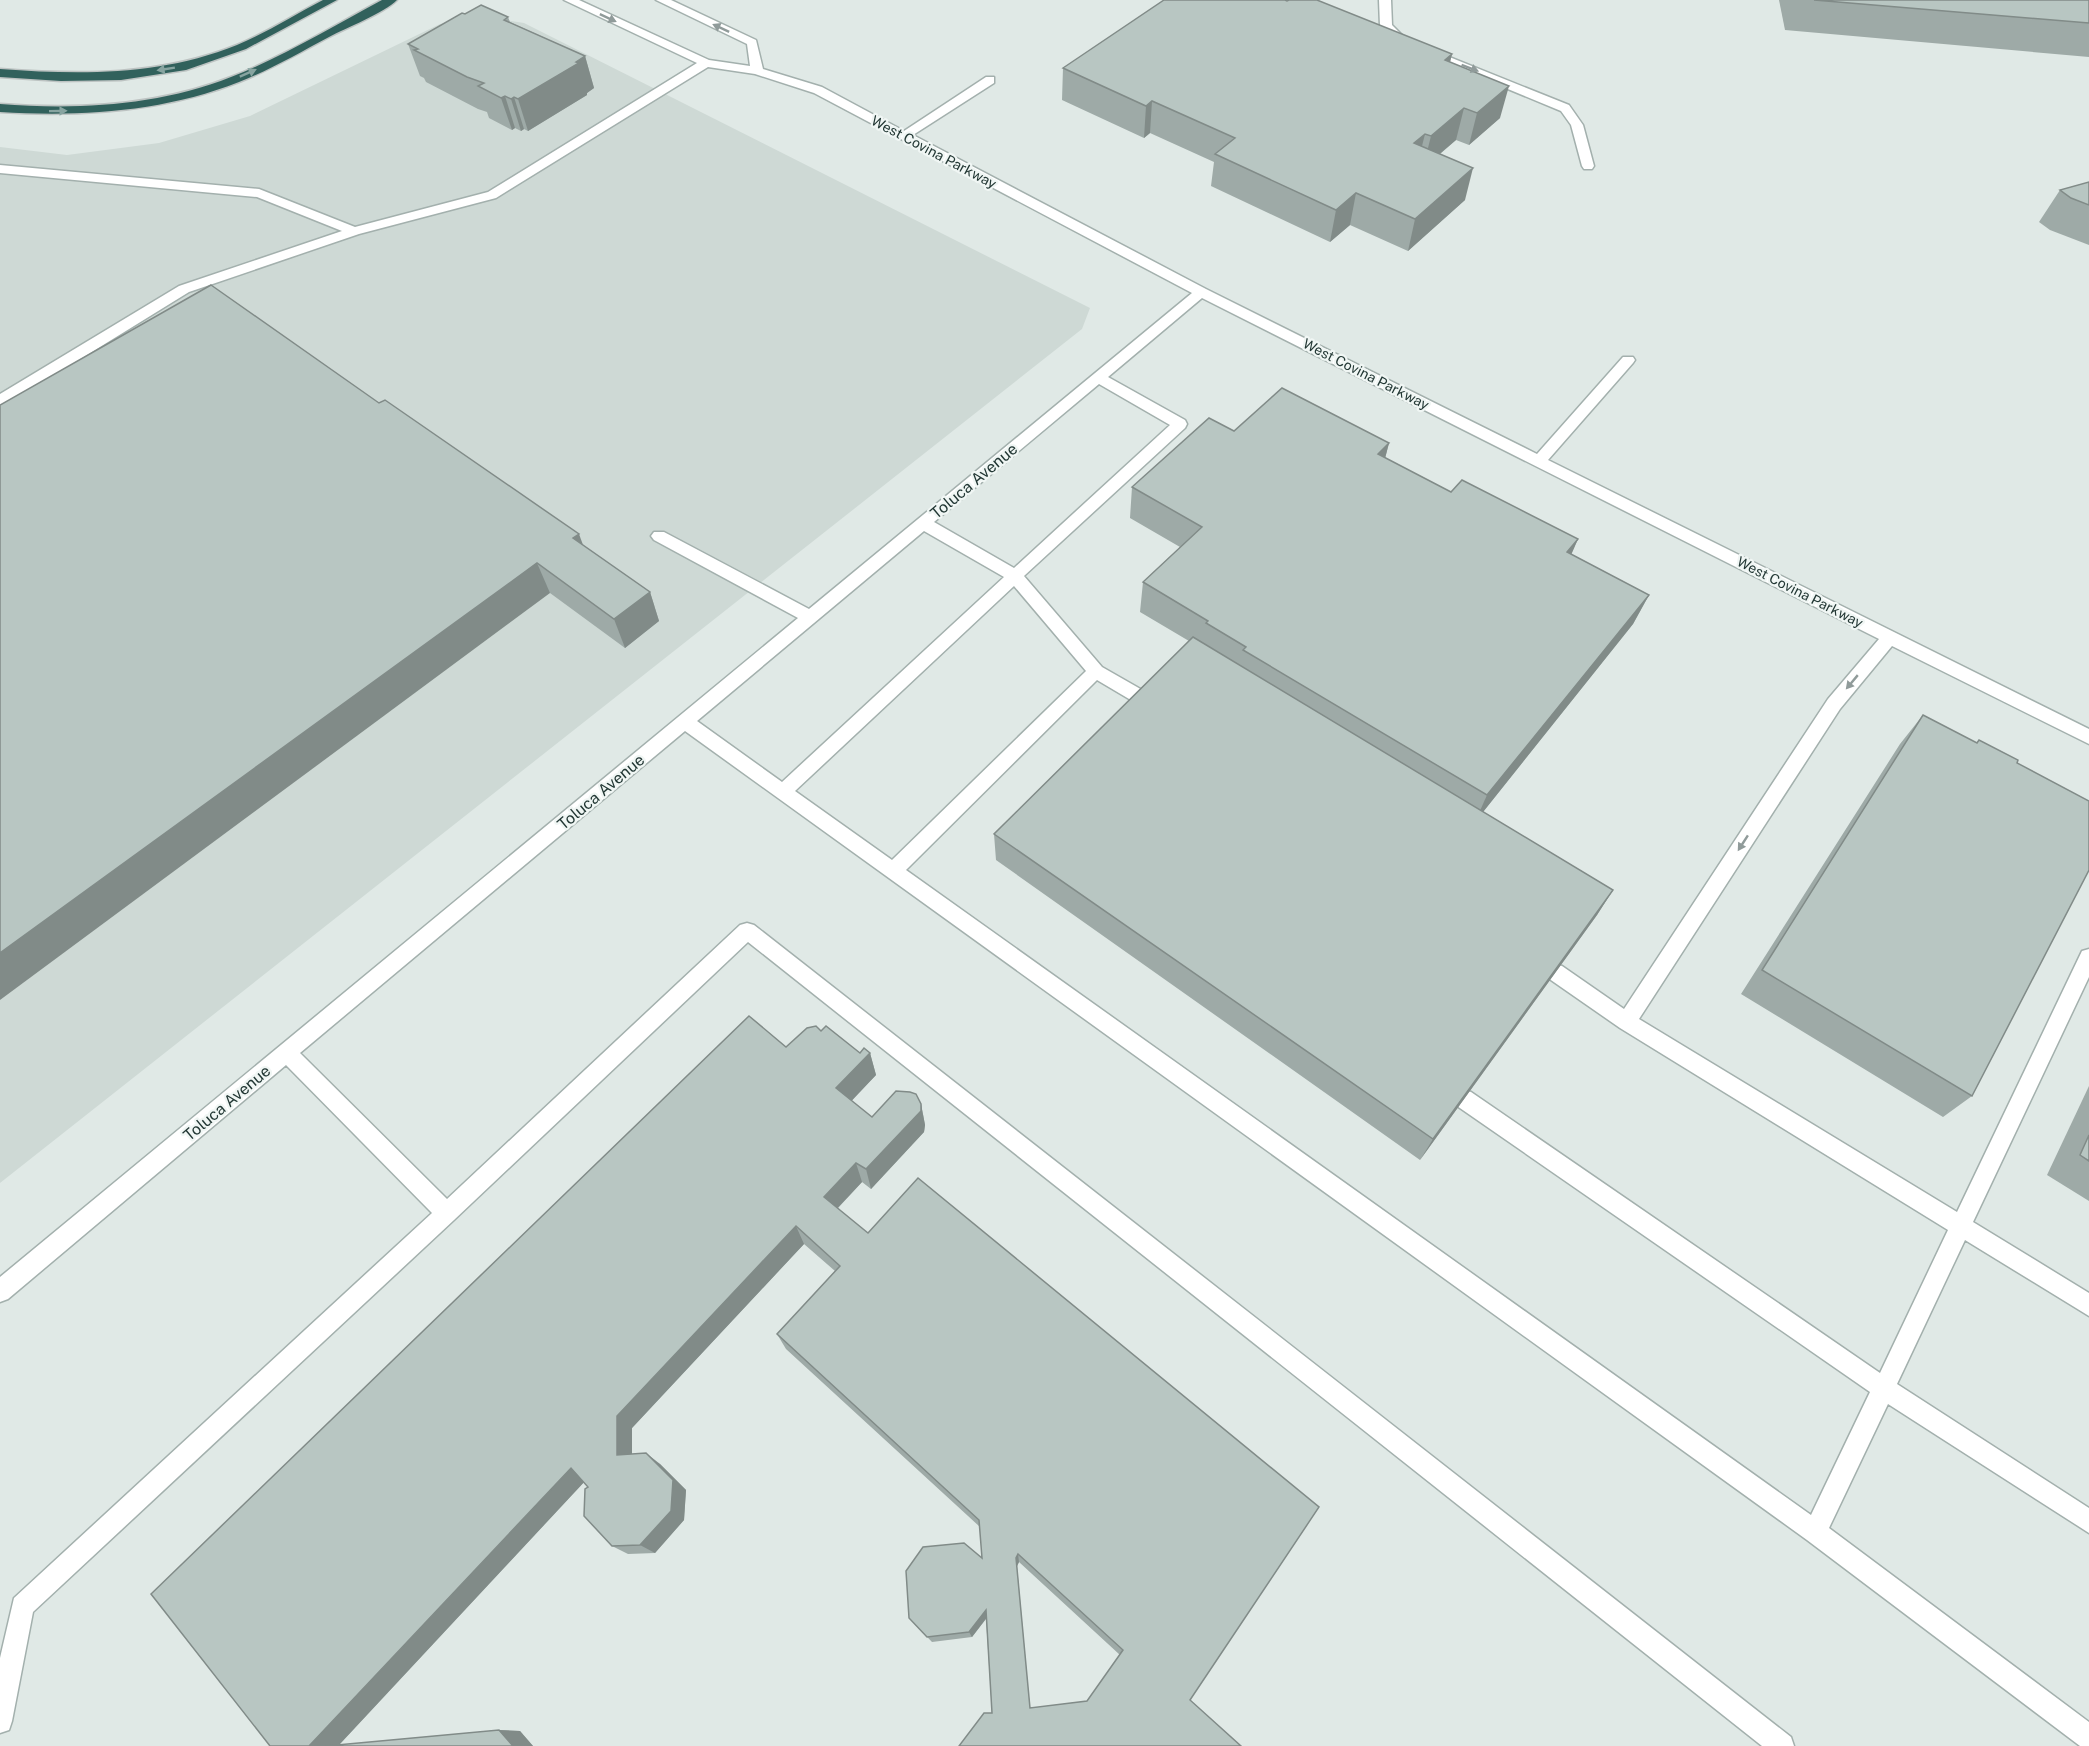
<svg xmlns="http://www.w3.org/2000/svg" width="2089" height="1746" viewBox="0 0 2089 1746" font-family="'Public Sans',sans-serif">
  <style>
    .built { fill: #ced9d5 }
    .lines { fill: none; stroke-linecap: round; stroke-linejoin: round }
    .minor-casing { stroke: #a3b0ad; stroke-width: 3 }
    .highway-casing { stroke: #bdc3c2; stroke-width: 3 }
    .minor { fill: #fff; fill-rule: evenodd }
    .highway { fill: #31615c; fill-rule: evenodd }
    .wall { fill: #9eaaa7; fill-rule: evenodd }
    .shaded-wall { fill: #818b88 }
    .building { fill: #b8c6c2; stroke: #818b88; stroke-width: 1.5; fill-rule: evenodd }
    .oneway { fill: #909b9a }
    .oneway2 { fill: #87a4a0 }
    .labels { text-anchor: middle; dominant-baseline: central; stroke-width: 4.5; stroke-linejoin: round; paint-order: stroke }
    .far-street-label { font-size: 14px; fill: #223734; stroke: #f0f6f4 }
    .street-label { font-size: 16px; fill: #223734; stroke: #f0f6f4 }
  </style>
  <rect width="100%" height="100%" fill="#e0e9e6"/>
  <path class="built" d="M487,17L524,23L1090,308L1082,329L0,1183V147L67,155L159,143L250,116L440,24Z"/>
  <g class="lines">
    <g class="minor-casing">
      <g id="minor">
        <path d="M564,0H579L709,60L750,66L747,44L656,0H671L756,40L763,69L822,87L904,131L986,77H994V83L913,135L1206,289L1537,454L1623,357H1633L1635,360L1633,363L1548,460L2089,729V744L1892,646L1840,709L1639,1019L1957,1212L2082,951L2089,949V977L1973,1222L2089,1293V1316L1965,1240L1897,1384L2089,1508V1533L1888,1404L1829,1528L2089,1722V1746H2080L1807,1540L685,731L300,1053L447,1199L740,925L747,923L754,925L1791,1737L1794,1746H1762L748,942L454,1220L33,1612L12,1721L9,1730L0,1733V1658L14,1598L432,1213L286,1065L8,1299L0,1302V1277L798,618L654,540L651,536L654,532H664L809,609L1192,293L814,93L755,74L708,67L496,198L359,234L189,292L40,384L0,405V394L179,286L342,231L257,197L0,173V165L259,189L355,227L488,192L697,63ZM1202,298L1879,639L1828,699L1624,1009L1562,966L1555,964L1548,966L1546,972L1548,978L1620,1028L1948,1230L1880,1373L1471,1092L1464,1090L1457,1092L1454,1099L1457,1106L1870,1392L1811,1515L906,870L1097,680L1146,709L1152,711L1158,709L1160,704L1158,699L1102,667L1024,576L1185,428L1187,424L1185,420L1108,377ZM1099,384L1170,425L1014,568L934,522ZM924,531L1004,577L782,782L697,721ZM1014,586L1086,671L892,860L795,791Z"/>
        <path d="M1379,0H1391L1392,25L1407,40L1569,105L1583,125L1594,166L1592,169H1584L1582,166L1571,125L1561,111L1399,44L1380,26Z"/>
      </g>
    </g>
    <g class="highway-casing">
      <g id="highway">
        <path d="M323,0H337L246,49L186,70L121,80L61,81L0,77V69C81,75 160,76 237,45C266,33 294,15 323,0Z"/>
        <path d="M382,0H397C384,13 346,28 329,37C299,53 270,70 239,82C163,112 80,117 0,112V104C77,110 158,106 231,77C283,57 333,26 382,0Z"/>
      </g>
    </g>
    <use href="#minor" class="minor"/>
    <use href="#highway" class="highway"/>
  </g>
  <g class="wall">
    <path d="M1779,0H2089V57L1785,30Z"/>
    <path d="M465,14L508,17L510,22L585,56L594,88L587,93V95L528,131L524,129L521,131L515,128L512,130L489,118L487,112L478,109L426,82L424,78L420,76L408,44Z"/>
    <path d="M1452,54L1450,62L1500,118L1469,145L1456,140L1440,154L1465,200L1408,251L1350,225L1330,242L1211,186L1214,162L1150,133L1144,138L1062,100L1063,68Z"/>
    <path d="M2089,182V245L2050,230L2039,222L2060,190Z"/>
    <path d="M0,405L583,546L650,592L659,621L625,648L550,593Z"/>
    <path d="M1234,431L1389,443L1385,458L1451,492L1578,539L1571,554L1649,595L1633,624L1483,812L1613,890L1597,915L1420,1160L996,860L994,834L1189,641L1140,612L1143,582L1180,547L1130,518L1132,487Z"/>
    <path d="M1923,715L1976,743L1979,740L2017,763L1972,1096L1943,1117L1741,994L1900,744Z"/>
    <path d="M821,1031L860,1053H870L876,1075L851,1101L872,1117L921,1104L925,1125L924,1132L871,1189L862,1182L838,1208L1190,1700L992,1713L986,1619L972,1637L932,1642L909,1618L982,1558L980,1527L786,1349L777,1334L835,1271L804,1244L632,1428V1454L660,1464L686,1490L684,1520L655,1553L628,1554L612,1546L588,1487L584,1482L339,1745L499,1730L520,1731L533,1746H270L786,1047ZM1019,1562L1120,1655L1087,1701L1030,1708L1017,1566Z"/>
    <path d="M2089,1086V1201L2047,1175Z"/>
  </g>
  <g class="shaded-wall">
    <path d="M1452,54L1444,86L1445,60Z"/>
    <path d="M585,56L594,88L587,93V95L528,131L518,99Z"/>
    <path d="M1509,86L1500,118L1469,145L1477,113Z"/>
    <path d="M505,96L515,128L512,130L501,98Z"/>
    <path d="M514,97L524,129L521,131L511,99Z"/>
    <path d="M1152,101L1150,133L1144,138L1146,106Z"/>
    <path d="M1464,108L1456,140L1423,168L1431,136Z"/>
    <path d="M1425,134L1417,166L1414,143Z"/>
    <path d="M1473,168L1465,200L1408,251L1415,219Z"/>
    <path d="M1356,193L1350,225L1330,242L1336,210Z"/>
    <path d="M1389,443L1381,474L1378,454Z"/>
    <path d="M579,534L590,564L573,538Z"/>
    <path d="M1578,539L1565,569L1567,552Z"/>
    <path d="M537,563L550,593L0,1000V953Z"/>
    <path d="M650,592L659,621L625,648L614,619Z"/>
    <path d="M1649,595L1633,624L1475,822L1487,795Z"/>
    <path d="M1613,890L1597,915L1420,1160L1433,1139Z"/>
    <path d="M870,1053L876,1075L843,1110L836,1088Z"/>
    <path d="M921,1104L925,1125L924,1132L871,1189L866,1169Z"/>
    <path d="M856,1163L862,1182L831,1215L824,1197Z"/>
    <path d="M796,1226L804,1244L632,1428V1466L617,1455V1416Z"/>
    <path d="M646,1453L660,1464L686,1490L684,1520L655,1553L640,1545Z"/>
    <path d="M571,1468L587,1479L338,1746H309Z"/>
    <path d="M1018,1554L1019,1562L1017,1566L1016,1558Z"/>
    <path d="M986,1610L988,1616L972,1637L969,1632Z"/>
    <path d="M499,1730L520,1731L533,1746H513Z"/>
  </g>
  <g class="building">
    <path d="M1164,0H1285L1287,1L1289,0H1317L1452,54L1445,60L1509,86L1477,113L1464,108L1431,136L1425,134L1414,143L1473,168L1415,219L1356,193L1336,210L1215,154L1235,138L1152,101L1146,106L1063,68Z"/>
    <path d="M1814,0H2089V23Z"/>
    <path d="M481,5L508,17L504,20L585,56L576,62L579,63L518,99L514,97L511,99L505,96L501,98L478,86L484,83L467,77L414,50L418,49L408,44L462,13L465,14Z"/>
    <path d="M2089,182V205L2071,198L2060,190Z"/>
    <path d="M211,285L379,403L385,400L579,534L573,538L650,592L614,619L537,563L0,953V405Z"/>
    <path d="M1282,388L1389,443L1378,454L1451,492L1462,480L1578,539L1567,552L1649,595L1487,795L1243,650L1246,647L1206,623L1208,621L1143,582L1202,527L1132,487L1209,418L1234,431Z"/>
    <path d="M1193,637L1613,890L1433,1139L994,834Z"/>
    <path d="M1923,715L1977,743L1979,740L2018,760L2017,763L2089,801V870L1972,1096L1762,970Z"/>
    <path d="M749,1016L786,1047L807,1028L816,1026L821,1031L826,1026L860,1053L864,1048L870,1053L836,1088L872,1117L896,1091L910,1092L916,1094L921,1104V1111L866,1169L856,1163L824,1197L868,1233L918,1178L1319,1507L1190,1700L1241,1746H959L984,1713H992L986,1610L969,1632L927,1637L909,1618L906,1571L923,1547L964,1543L982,1558L979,1520L777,1334L840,1266L796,1226L617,1416V1455L646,1453L673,1480L671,1511L640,1545L612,1546L584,1516L585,1489L588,1487L571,1468L309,1746H270L151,1594ZM1018,1554L1123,1650L1087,1701L1030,1708L1016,1558Z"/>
    <path d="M2089,1135V1161L2080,1155Z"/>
    <path d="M499,1730L513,1746H326Z"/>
  </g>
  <defs><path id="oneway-solid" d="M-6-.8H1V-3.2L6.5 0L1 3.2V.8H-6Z" transform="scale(1.5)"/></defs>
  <g class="oneway">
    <use href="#oneway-solid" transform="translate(608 18) rotate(25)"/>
    <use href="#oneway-solid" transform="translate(721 28) rotate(-155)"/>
    <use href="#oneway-solid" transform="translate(1470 68) rotate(21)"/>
    <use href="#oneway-solid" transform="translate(1852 682) rotate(130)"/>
    <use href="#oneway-solid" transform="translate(1743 843) rotate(123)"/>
  </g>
  <g class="oneway2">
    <use href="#oneway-solid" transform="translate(166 69) rotate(171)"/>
    <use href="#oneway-solid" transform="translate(248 73) rotate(-24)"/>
    <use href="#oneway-solid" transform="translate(58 111) rotate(-1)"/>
  </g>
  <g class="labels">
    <g class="far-street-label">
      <text transform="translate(934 152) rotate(28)">West Covina Parkway</text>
      <text transform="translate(1366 374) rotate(27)">West Covina Parkway</text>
      <text transform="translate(1800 592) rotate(27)">West Covina Parkway</text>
    </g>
    <g class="street-label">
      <text transform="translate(974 481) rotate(-40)">Toluca Avenue</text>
      <text transform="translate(601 792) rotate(-40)">Toluca Avenue</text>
      <text transform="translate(227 1103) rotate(-40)">Toluca Avenue</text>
    </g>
  </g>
</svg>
